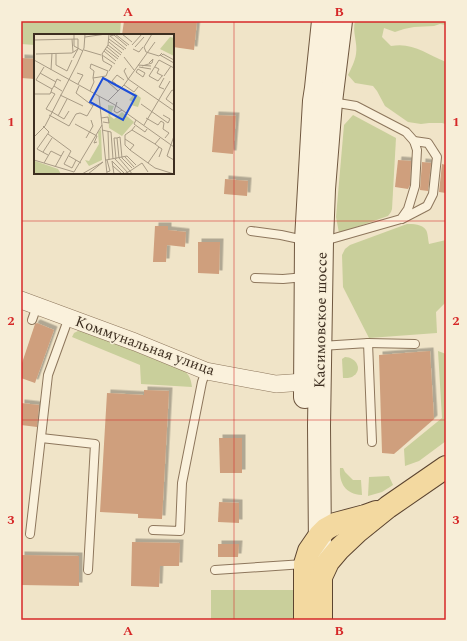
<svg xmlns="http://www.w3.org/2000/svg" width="467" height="641" viewBox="0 0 467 641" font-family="Spectral,serif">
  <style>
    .green { fill: #c9cf9b }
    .building { fill: #cf9f7d; filter: url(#shadow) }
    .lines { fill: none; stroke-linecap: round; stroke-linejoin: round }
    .service-casing { stroke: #8d765c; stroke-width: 10 }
    .minor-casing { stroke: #8d765c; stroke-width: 18 }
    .secondary-casing { stroke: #6f573f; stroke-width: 24 }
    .primary-casing { stroke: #5b4430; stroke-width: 24 }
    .service { stroke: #faf1dc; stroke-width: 8 }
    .minor { stroke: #faf1dc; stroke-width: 17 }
    .secondary { stroke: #faf1dc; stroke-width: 22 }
    .primary { stroke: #f3d9a0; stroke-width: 22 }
    .grid { fill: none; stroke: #d62828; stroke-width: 1; stroke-opacity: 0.55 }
    .labels { text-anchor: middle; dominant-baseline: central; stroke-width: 3; stroke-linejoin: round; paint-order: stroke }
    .street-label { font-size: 15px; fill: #3d2e20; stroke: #f7eed8 }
    .inset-road { fill: none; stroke: #a89b85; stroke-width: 1 }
    .view { fill: #1d4ed8; fill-opacity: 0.15; stroke: #1d4ed8; stroke-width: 2 }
    .inset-edge { fill: none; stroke: #3d2e20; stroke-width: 2 }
    .neatline { fill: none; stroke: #d62828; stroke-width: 1.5 }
    .grid-label { font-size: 13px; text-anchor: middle; font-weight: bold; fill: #d62828 }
  </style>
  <defs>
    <filter id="shadow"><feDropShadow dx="3.5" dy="-3.5" stdDeviation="0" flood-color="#0004"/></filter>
  </defs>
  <rect width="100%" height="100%" fill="#f0e4c8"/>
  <g class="green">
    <path d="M21,21H121L120,35H35V45L21,44Z"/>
    <path d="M355,21H446V25L440,24L434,26L414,27L404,29L395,32L384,28L382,37L391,46C413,42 426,54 446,62V124L442,123H429L421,124L408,122L385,106L377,91L373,86L355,83L348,75C351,69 355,61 356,54C358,43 352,32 355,21Z"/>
    <path d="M353,115L396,138L392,209L391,212L388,216L339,233L336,217L344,125Z"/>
    <path d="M407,224C413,224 422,224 426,230C428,233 428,240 429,244L446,240V302L436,312L437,333L369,338L343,287L342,255L345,249L350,245Z"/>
    <path d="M78,331H85L184,371C190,375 191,380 192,387L141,384L140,365L72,337L74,333Z"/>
    <path d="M438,351L446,354V441L419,461L405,466L404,449L442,418Z"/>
    <path d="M345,357C356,357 364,370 352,377C350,378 346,378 343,378L342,359Z"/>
    <path d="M340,468H343L345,472L353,480H361L362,495C345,494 339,483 340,468Z"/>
    <path d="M389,476L393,485L382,492L368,496L369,477Z"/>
    <rect x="211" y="590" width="83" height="30"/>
  </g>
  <g class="building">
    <path d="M124,21H197L194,50L173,47V35H122Z"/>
    <path d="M21,58L35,59V79L21,78Z"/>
    <path d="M215,115L236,116L233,154L212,152Z"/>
    <path d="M398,160L411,161L410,185L408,189L395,187Z"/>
    <path d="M422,162L431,163L428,191L420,190Z"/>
    <path d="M442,164L446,165V193L439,192Z"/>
    <path d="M225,179L248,181L247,196L224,194Z"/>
    <path d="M155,226H168V230L186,232L185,247L167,245L166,262H153Z"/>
    <path d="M198,242H220L219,274L198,273Z"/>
    <path d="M37,323L54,330L35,383L21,378V366L35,324Z"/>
    <path d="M430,351L434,419L394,454L382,453L379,355Z"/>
    <path d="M144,390L169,391L162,519L138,518V514L100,512L107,393L144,395Z"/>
    <path d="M21,403L39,405L37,427L21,425Z"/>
    <path d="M219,438H242V473H220Z"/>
    <path d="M219,502L239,503V523L218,522Z"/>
    <path d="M132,542L180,543L179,566H160L159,587L131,586Z"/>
    <path d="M218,544H239L238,557H218Z"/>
    <path d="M21,555L79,556V586L21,585Z"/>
  </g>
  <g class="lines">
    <g class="service-casing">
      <g id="service">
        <path d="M402,219L427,206L433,194L437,157L428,143L414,141"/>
        <path d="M251,231L281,235L304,240"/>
        <path d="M324,241L401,219L408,209L415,186L417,150L414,141L406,132L356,106L332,102"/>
        <path d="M255,278L283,279L305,277"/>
        <path d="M32,320L37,306"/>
        <path d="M368,343L415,344"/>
        <path d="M321,346L368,343L372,442"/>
        <path d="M41,438L95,444L88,570"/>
        <path d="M153,530L180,531L182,483L202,382L206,371"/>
        <path d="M30,534L48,375L69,317"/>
        <path d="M215,570L304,564"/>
      </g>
    </g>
    <g class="minor-casing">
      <path id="minor" d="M21,300L135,342L206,371L276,384L318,381"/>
    </g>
    <g class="secondary-casing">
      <g id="secondary">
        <path d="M305,397L306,240L314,101L316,88L323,21"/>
        <path d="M320,550L319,426L322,241L324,189L331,102L341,21"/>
      </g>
    </g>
    <g class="primary-casing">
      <g id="primary">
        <path d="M305,620V564L309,551L320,535L326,529L335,524L365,516L376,512"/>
        <path d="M321,620V577L328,562L339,549L357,532L388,507L446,467"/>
      </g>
    </g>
    <use href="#service" class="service"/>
    <use href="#minor" class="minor"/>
    <use href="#secondary" class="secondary"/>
    <use href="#primary" class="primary"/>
  </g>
  <path class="grid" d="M234,21V620M21,221H446M21,420H446"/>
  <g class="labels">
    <g class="street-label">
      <text transform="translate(321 320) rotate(-89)">Касимовское шоссе</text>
      <text transform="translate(145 346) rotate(20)">Коммунальная улица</text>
    </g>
  </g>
  <g transform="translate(34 34)">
    <rect width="140" height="140" fill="#f0e4c8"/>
    <path d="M136,3L140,4V22L126,15ZM101,59L107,64L104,73L97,71L99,68L95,66ZM74,71L80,72L76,82L80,85L88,78L100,88L88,102L75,94ZM67,95L68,126L55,132L51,126L55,127L65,110L64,98ZM1,127L24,135L27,140H0Z" fill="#c9cf9b"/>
    <path class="inset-road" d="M40,0V12L49,17M81,0L95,11M88,0L98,8M76,2L80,1L93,12M76,2L92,15M51,3L72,0M38,5L39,18M75,5L90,16M0,6L44,5V15L39,24M75,8L88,19M74,11L87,21M98,11L108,0M73,13L85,23M101,13L110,3M71,15L84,25M99,15L105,18L109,13M50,16L67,21M70,17L82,27M112,18L110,13L118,0M112,18L125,22L128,19M2,20L38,19L44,15M22,20V31L33,37L38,26M68,21L81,30M126,21L140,29M127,22L129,20L140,26M90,23L100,36M0,26L81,71L140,113M104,31L117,32M108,32L118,29L119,25L115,29M10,33L2,46L18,55L20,52M105,33L117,35M121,33L125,35L123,39L129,42M92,34L90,37L94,45L140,77M104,35L111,39L109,43L102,38ZM17,36L18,19M75,37L78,32L69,27L68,20L74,11L75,0M6,39L22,48M43,39L49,41L44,50M128,42L124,47L115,42L125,26L140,34M130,42L137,32M27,47L23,45L20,52L28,57M74,48L84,57M82,50L78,47L83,41L90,46M90,51L100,58L104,53M45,52L42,59L59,72M18,55L17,58L21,60L12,75L18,78M130,55L125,53L130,44M56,57L60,48L59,44L60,37L56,34L57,30L74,37L72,42L59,44M0,60H16L17,58M26,61L49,72M65,62L73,140M74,67L90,51L121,8M83,68L80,77L83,79L88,76M107,70L134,89L136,85L129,81M140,71L132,65L138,56L140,57M18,78L30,85L35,77M15,81L35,92L42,80L46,79L53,82L60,70L66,73M24,82L33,65M67,84L74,83L75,89L69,88M112,84L124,91L127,87L130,89L129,95L135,99L131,104M102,86L100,90L111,98L113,95M41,90L63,102L60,109L63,108M110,91L136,47M9,92L15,98L3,115L14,121M101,92L98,96L121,110L126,104M68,96L77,98L79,125M98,96L91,101V105L100,111L96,116L121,134L140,140M74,97L75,126M14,100L37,117L30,130L38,134L42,126M140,102L133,122L140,126M0,103L11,92L43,30L50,14L51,0M52,104L59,92L57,86M80,104H83L85,124L96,137L90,140M80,104L82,125M83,104L86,103L88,124M91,105V111L96,116M125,113L128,115L125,123M9,118L18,104M35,122L47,129M91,123L100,133M88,124L98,134M81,125L95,140M0,126L40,138L68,91M72,126L93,122L102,131M78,127L91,140M78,127L80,140M10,129L17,117L27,122M114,129L125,113L121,110M79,132L88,140M21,133L30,117M73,138L76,137L73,126M48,140L69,128L54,140M98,140L96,137L108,129L114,138"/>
    <path class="view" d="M69,44L102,62L89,86L56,68Z"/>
    <rect width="140" height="140" class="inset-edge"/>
  </g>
  <rect width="467" height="641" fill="none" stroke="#f7eed8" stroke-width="44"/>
  <rect x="22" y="22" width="423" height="597" class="neatline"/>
  <g class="grid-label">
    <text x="128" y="16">A</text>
    <text x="339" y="16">B</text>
    <text x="11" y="126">1</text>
    <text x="456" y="126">1</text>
    <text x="11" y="325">2</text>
    <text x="456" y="325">2</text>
    <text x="11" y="524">3</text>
    <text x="456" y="524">3</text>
    <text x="128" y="635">A</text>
    <text x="339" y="635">B</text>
  </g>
</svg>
